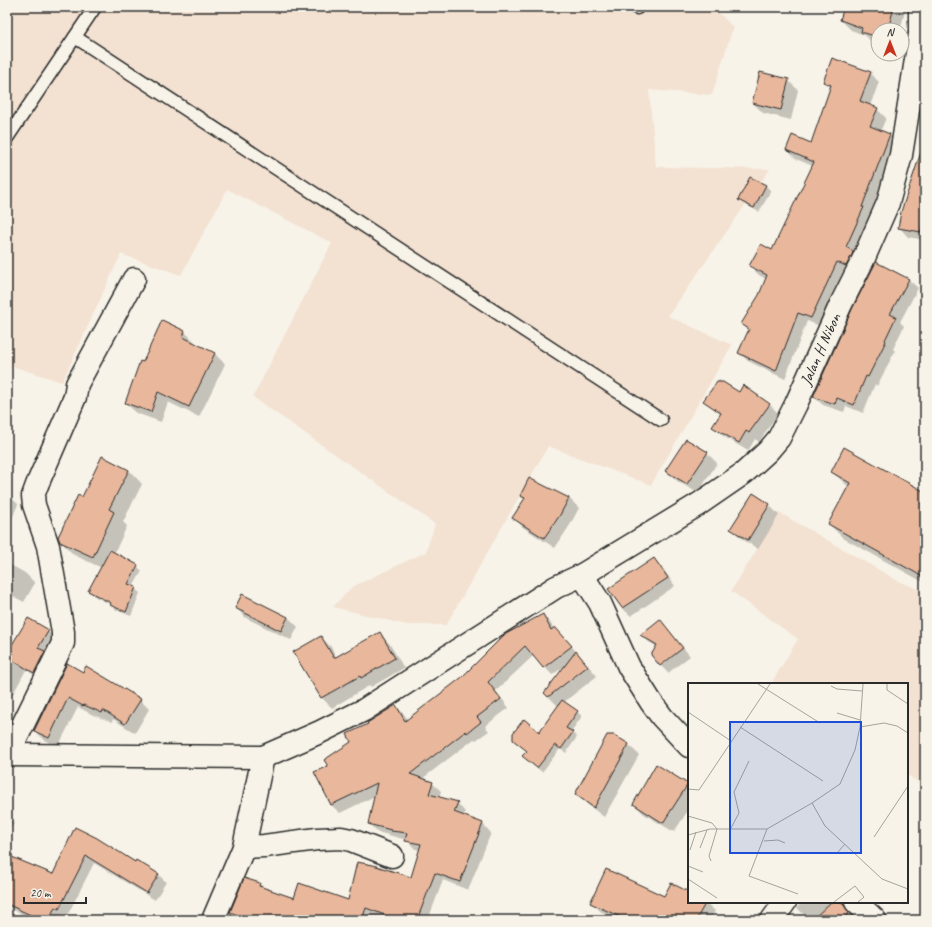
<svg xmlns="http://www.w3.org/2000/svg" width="932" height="927" viewBox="0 0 932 927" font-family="Caveat,sans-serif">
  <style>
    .built { fill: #f3e1d1 }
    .shadow { fill: #0003 }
    .building { fill: #e9b79b; stroke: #2b2b2b }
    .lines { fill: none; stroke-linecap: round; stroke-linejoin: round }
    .service-casing { stroke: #2b2b2b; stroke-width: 15 }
    .minor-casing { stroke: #2b2b2b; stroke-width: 25 }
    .service { stroke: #f7f3e8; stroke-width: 12 }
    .minor { stroke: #f7f3e8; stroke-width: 22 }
    .labels { text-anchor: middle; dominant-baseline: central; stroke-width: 3; stroke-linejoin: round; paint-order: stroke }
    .street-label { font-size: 16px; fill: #2b2b2b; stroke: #f7f3e8 }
    .inset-road { fill: none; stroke: #a5a39c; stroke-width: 1 }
    .view { fill: #1d4ed8; fill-opacity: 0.15; stroke: #1d4ed8; stroke-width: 2 }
    .inset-edge { fill: none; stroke: #2b2b2b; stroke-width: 2 }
  </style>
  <rect width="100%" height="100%" fill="#f7f3e8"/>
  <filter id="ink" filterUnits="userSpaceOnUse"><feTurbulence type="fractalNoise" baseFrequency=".025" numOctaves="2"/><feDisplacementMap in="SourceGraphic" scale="8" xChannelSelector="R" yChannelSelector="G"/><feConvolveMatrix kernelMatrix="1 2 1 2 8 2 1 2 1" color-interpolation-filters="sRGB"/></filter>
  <g filter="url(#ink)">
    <g class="built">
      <path d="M7,7H712L733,27L712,95L649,90L656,167L770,169L668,316L732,345L651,485L548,446L446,625H407L333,607L352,587L426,552L435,524L253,397L332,243L227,189L181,275L121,254L62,382L12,366L7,377Z"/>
      <path d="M780,513L898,581L925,592V786L907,775V684H771L798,639L731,591Z"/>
    </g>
    <g class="shadow">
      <path d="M845,7H905L906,8L900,30H878V44L872,42L864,35L851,30L841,20Z"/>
      <path d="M870,73L879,82L870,106L877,109L886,118L880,132L890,135L899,144L871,216L872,217L820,326L807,321L785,379L748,361L739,353L749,331L742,323L760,295L766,279L759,275L750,266L773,251L813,166L796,159L787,150L811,145L831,88L825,82Z"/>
      <path d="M788,80L798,90L791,120L763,113L753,103Z"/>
      <path d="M925,146V240L908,237L899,227L902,212Z"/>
      <path d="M751,178L766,186L771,191L759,212L744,204L739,200Z"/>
      <path d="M909,280L918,288L900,322L904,326L893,349L895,351L877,386L875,384L863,413L846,406L844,412L823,405L814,397Z"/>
      <path d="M163,322L185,332L195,342L194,344L215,354L225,364L199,417L168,402L161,422L136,413L126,403Z"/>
      <path d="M719,380L739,393L769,404L778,413L759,442L755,439L748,451L723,436L714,427L721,415L705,401Z"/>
      <path d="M707,453L717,463L698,493L677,481L667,471Z"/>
      <path d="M129,470L142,484L123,522L127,526L114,554L137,566L142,571L133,587L140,593L131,616L116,610L111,605L94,596L89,591L102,568L74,555L61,542L82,498Z"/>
      <path d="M832,472L925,493V583L843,538L829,524L849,487Z"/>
      <path d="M7,494L18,504L7,531Z"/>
      <path d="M522,496L569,498L579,508L570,525L555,548L524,528L514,518L525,499Z"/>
      <path d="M769,505L779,515L758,549L742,539L732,529Z"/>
      <path d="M654,559L662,567L675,586L631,616L622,608Z"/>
      <path d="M7,563L25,573L35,583L24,602L7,593Z"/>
      <path d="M236,608L288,617L298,627L291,640L246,618Z"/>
      <path d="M543,615L551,624L554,629L563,636L597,676L564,702L582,716L571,732L577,737L566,753L560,749L542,772L528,761L540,733L558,706L545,693L565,666L552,675L534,655L496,691L509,708L485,726L489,731L476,740L474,739L422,779L432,783L441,791L439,798L457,803L465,812L464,817L483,824L491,833L468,890L443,880L428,920H239L231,912L259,883L266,890L294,899L348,901L412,879L421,850L415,849L407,840L377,832L369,824L375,796L340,813L331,805L316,773L329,766L369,724L396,706L404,714L408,720Z"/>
      <path d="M660,620L690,656L668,673L660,665L657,647L649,642L641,635Z"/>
      <path d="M48,631L56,639L43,680L26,670L7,705V650L9,651Z"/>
      <path d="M379,633L389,643L404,668L371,687L370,685L332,708L322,698L294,652L321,637L331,647L337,658Z"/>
      <path d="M67,665L140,700L149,709L135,733L113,719L112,722L93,715L78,707L58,747L44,740L35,731Z"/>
      <path d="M629,745L639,755L604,817L587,804L577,794Z"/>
      <path d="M657,765L689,787V809L674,832L644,814L634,804Z"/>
      <path d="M7,816L14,823L7,835Z"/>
      <path d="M76,829L158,874L166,882L155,900L94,863L67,916L63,914L60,920H34L9,908L7,912V857L53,875Z"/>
      <path d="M689,893V902H705L715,911L710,920H618L600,911L592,902L664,897Z"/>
      <path d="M801,902H847L844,905L851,912L856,920H810L797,908Z"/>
    </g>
    <g class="building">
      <path d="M844,7H894L888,30H878V37L861,32L862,28L840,20Z"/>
      <path d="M832,58L871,72L860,101L878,108L870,126L890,134L862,207H864L846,247L853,251L852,255L846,266L837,262L811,318L798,313L776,371L738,353L749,329L741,324L759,295L767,275L749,266L761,244L772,250L814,162L786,150L792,135L811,143L831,85L823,82Z"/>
      <path d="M760,72L789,79L781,110L752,103Z"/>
      <path d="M922,149L925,150V214L921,232L898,228L901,212Z"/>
      <path d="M750,177L766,185L754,208L738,200Z"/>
      <path d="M876,262L909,279L890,314L896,317L885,340L886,341L868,377L866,376L854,405L837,398L835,404L813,397L852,309Z"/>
      <path d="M162,320L185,331L183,337L215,353L189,407L158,392L151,412L125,403L140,361L143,362Z"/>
      <path d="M717,382H723L739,392L743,385L770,404L749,433L746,431L739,443L712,427L721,413L703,401Z"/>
      <path d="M686,439L708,452L687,484L665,471Z"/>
      <path d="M844,447L925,492V578L828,524L850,483L831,472Z"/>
      <path d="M102,456L129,470L109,509L114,512L93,557L60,542L58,537L78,495L82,497Z"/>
      <path d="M529,478L569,498L560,515L544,538L512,518L525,498L520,496Z"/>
      <path d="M753,493L770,504L748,540L730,529Z"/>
      <path d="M110,550L138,565L128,584L136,587L126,612L110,605L111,603L88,591Z"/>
      <path d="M654,558L668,578L622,608L608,589Z"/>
      <path d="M242,594L288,617L281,631L235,608Z"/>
      <path d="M543,614L551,630L555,627L572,646L543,668L525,646L488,682L501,699L477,717L481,722L467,733L466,731L410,774L433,782L429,794L458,802L454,812L483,823L460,882L435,873L417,920H398L366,908L362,920H239L240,916L230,912L244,878L260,883L259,886L294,898L299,883L348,900L357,862L373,865L411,877L421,844L405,841L407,833L391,831V830L368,824L377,783L331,805L314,772L328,766L324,760L351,742L347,734L368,724L367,723L396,705L405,721L461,678L504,635Z"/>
      <path d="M28,618L49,630L38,648L45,651L34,673L7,657V653Z"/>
      <path d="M660,619L683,648L660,666L651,655L657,645L640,635Z"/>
      <path d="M380,632L395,658L361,678L360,676L321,698L293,652L321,636L334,658Z"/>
      <path d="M576,651L588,666L548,697L544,693Z"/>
      <path d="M67,663L83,672L86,666L141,699L125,724L103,710L102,713L84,705L83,706L68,698L49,738L34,731Z"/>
      <path d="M562,700L578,711L566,728L573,732L561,749L555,745L537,768L522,756L527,751L513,740V733L524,719L539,732Z"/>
      <path d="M607,735H614L629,744L594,808L575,794Z"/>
      <path d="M656,764L688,784L663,823L633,804Z"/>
      <path d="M75,827L97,838L135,862L136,860L159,874L147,893L86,856L59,909L55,907L49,920H41L7,904V855L53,874Z"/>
      <path d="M606,869L664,896L671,883L689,892V902H706L696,920H627L590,903Z"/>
      <path d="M831,902H842L849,913L842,920H812Z"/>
    </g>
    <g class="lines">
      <g class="service-casing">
        <g id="service">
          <path d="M635,7L637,8"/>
          <path d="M75,37L661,420"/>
          <path d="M7,138L95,7"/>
        </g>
      </g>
      <g class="minor-casing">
        <g id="minor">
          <path d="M920,34V7"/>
          <path id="s1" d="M582,575L699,504L744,473L768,451L779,438L796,404L841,304L863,260L888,203L901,155L920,34L925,32"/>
          <path d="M7,755L263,757L320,732L364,710L556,587L582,575L600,603L629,667L651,702L662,717L689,746"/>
          <path d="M8,755L63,643V632L48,546L34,505L33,496L37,485L75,397L77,384L134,279"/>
          <path d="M244,847L264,846L317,839L341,838L351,840L392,856"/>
          <path d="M856,902L875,920"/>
          <path d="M213,920L244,847L263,757"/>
          <path d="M772,920L785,902"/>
        </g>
      </g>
      <use href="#service" class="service"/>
      <use href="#minor" class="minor"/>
    </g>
  </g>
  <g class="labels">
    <g class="street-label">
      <text stroke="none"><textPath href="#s1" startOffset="339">Jalan H Nibon</textPath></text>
    </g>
  </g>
  <g transform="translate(688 683)">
    <rect width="220" height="220" fill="#f7f3e8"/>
    <path class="inset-road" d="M70,1L132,40M199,1V7L220,21M143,3L149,6L174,8M0,29L43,58M149,30L172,37M52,44L135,98M172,44L175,1M0,106L11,107L82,1M124,120L152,101L167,67L172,44L196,40L209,43L220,50M0,133L24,140L29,146M43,145L51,130L46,109L61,78M79,146L61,193L110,211M0,152L22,146H79L124,120L137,143L194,196L220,206M186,154L220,103M76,158L90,157L97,160M12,165L19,147M2,167L8,149M143,170H149L157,161M23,178L21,173L29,146M0,183L15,189M0,196L29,215M146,219L167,203L176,214L170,219"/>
    <path class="view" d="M42,39H173V170H42Z"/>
    <rect width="220" height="220" class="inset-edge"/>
  </g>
  <rect width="932" height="927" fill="none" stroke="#f7f3e8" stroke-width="24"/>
  <rect x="12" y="12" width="908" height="903" fill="none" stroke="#2b2b2b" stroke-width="1.5" filter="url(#ink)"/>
  <g transform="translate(890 42)"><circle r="19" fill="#f7f3e8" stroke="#a5a39c"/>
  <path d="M0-3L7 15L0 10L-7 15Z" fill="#c8321e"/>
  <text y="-6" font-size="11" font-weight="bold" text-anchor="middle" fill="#2b2b2b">N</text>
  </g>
  <path d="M24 897v6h62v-6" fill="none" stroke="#2b2b2b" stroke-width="2"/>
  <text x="30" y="897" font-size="12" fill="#2b2b2b" stroke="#f7f3e8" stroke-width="3" paint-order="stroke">20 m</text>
</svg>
